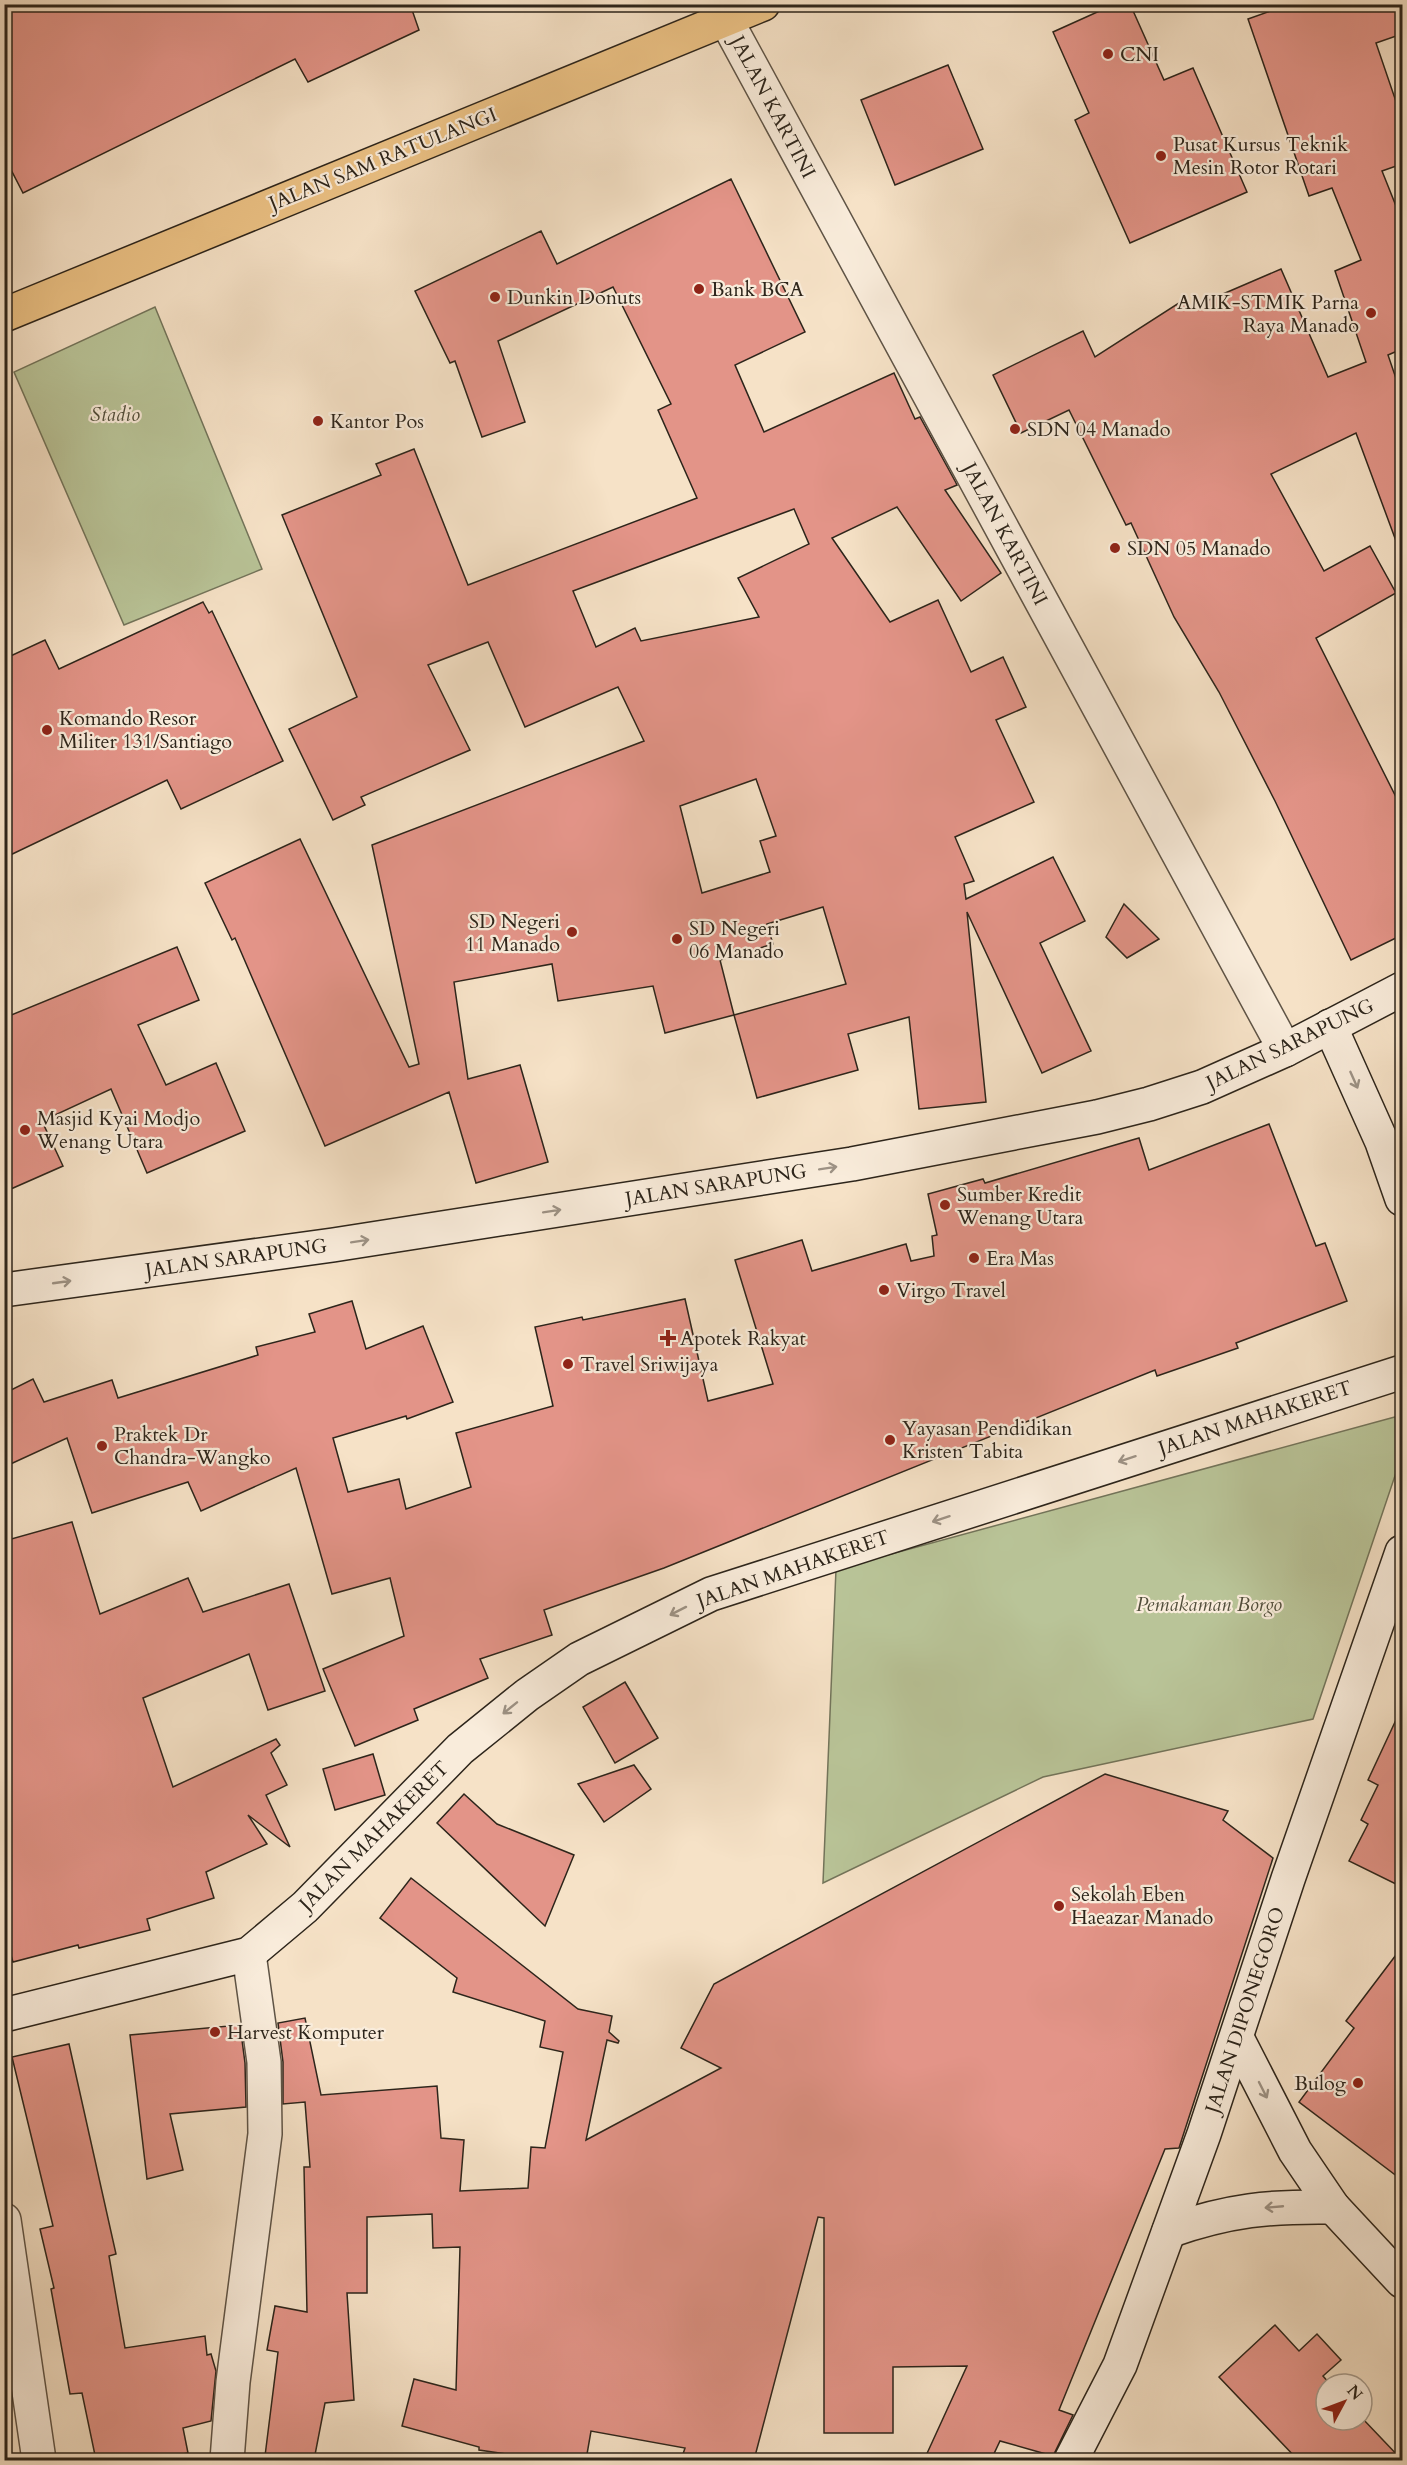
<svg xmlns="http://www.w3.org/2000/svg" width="1407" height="2465" viewBox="0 0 1407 2465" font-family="Cardo,serif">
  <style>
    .green { fill: #b9c498; stroke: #73745a; stroke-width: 1.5 }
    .building { fill: #e39488; stroke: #2d251b; stroke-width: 1.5; fill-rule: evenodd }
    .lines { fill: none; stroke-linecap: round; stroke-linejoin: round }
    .street-casing { stroke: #5f5446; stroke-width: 36 }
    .secondary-casing { stroke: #2d251b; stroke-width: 36 }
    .primary-casing { stroke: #2d251b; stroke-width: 36 }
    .street { stroke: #f9ecdb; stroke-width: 33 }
    .secondary { stroke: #f9ecdb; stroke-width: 33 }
    .primary { stroke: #ebc184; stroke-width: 33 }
    .oneway { stroke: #9d9285 }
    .poi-dot { fill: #8f2418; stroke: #f9ecdb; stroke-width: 2 }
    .labels { text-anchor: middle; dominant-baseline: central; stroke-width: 4.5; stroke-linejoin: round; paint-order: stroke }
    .poi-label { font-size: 20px; fill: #2d251b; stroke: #f9ecdb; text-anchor: start }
    .street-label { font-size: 20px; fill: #2d251b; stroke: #f9ecdb }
    .park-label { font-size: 20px; font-style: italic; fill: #504d3a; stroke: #f9ecdb }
  </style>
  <rect width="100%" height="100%" fill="#f6e2c7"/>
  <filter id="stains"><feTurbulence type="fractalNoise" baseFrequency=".00333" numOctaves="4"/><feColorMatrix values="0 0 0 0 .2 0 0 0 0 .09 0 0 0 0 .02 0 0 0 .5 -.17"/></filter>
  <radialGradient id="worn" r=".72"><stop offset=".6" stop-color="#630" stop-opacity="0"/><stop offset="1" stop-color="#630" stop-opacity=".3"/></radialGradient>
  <g class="green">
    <path d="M155,307L262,569L124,625L14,372Z"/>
    <path d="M1402,1415V1455L1313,1719L1043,1777L823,1883L836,1569Z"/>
  </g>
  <g class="building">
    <path d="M4,4H410L419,30L308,82L295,59L23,193L4,156Z"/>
    <path d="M1115,4H1130L1164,80L1193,68L1247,192L1130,243L1075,120L1089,113L1053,32Z"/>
    <path d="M1290,4H1402V34L1376,43L1402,119V164L1382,171L1402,221V349L1388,355L1402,396V548L1399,549L1356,433L1271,474L1324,571L1370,546L1396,593L1316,638L1402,809V935L1351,960L1275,801L1219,692L1174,617L1131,523L1126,525L1069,410L1021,433L993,375L1083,331L1095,357L1182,301L1188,309L1281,269L1328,377L1366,362L1335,271L1361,260L1332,188L1309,196L1248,19Z"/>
    <path d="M948,65L983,149L895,185L861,100Z"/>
    <path d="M731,179L805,332L735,365L764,432L894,373L915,419L920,417L955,481L957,485L945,490L1001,573L961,601L897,507L832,538L890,622L938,600L971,672L1003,657L1026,707L996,720L1034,802L955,837L974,881L964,884L966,899L1053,857L1085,921L1040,943L1091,1051L1042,1073L967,912L986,1102L919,1109L909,1017L848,1034L858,1070L757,1098L734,1015L665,1033L653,986L558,1001L552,964L454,982L468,1079L520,1065L548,1162L476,1183L449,1092L325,1146L235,938L232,940L205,883L300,839L409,1067L419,1064L372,845L644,741L618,687L525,727L488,642L428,665L470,750L361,797L365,805L333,820L289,729L357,697L282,515L381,475L376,464L414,449L468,585L697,498L658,410L671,404L613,287L498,341L525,422L482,437L455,361L450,363L415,291L541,231L557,264ZM794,509L809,544L738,578L759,617L641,641L635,628L596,647L573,591ZM756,779L776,836L760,841L770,872L702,893L680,806ZM823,907L846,984L734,1015L720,960L773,944L767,924Z"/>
    <path d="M203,602L209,613L212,611L283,761L181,809L167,780L4,858V659L45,640L59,669Z"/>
    <path d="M1124,904L1159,939L1127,958L1106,937Z"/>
    <path d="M177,947L199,1000L138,1025L166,1085L216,1063L245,1131L147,1173L111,1089L42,1121L63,1166L4,1192V1018Z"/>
    <path d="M1269,1124L1316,1246L1325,1243L1347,1301L1236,1343L1238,1348L1157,1376L1155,1370L664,1568L544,1610L552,1635L480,1659L488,1678L414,1709L418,1720L355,1746L323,1669L404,1636L390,1578L332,1594L296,1468L201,1511L188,1482L92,1513L67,1438L4,1467L5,1393L33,1379L44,1402L112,1380L118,1398L258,1355L256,1347L315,1332L309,1314L352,1301L366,1349L423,1326L453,1402L407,1419L406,1416L333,1438L348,1492L399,1479L406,1509L471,1487L456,1433L553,1406L535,1327L582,1317L583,1320L685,1299L708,1401L773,1384L735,1260L802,1240L812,1271L906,1244L911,1261L934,1256L932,1236L937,1235L928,1194L983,1179L985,1183L1139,1138L1149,1170Z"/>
    <path d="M72,1522L100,1614L188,1578L203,1612L289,1584L325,1691L268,1710L249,1654L143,1698L173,1787L276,1739L280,1745L271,1753L287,1785L266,1795L290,1847L248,1815L267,1844L206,1872L214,1898L147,1919L150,1930L79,1948L78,1945L13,1962L4,1932V1541Z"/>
    <path d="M625,1682L658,1738L615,1763L583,1707Z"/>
    <path d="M1402,1707V1887L1349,1861L1368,1824L1361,1820L1378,1785L1368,1780Z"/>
    <path d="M373,1754L385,1795L335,1810L323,1769Z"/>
    <path d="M634,1765L651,1789L604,1822L578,1784Z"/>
    <path d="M1105,1774L1228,1811L1223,1820L1273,1858L1179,2148L1165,2149L1059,2410L1073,2415L1053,2456L1000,2441L991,2460H924L967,2366L893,2367V2433H824V2218L818,2217L754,2460H681L685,2448L591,2431L586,2460H547L479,2450V2447L402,2426L414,2379L456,2390L460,2247L433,2248L432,2214L367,2217V2293H347L354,2400L325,2403L314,2460H291L265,2456L278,2352L267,2350L275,2306L307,2312L304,2167H310L305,2102L283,2104V2062L278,2023L305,2018L321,2095L437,2086L441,2138L464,2140L460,2191L528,2188L531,2147L545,2148L563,2052L540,2047L545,2021L453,1992L457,1978L380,1918L411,1878L578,2009L612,2016L609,2032L619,2041L618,2043L607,2040L586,2140L721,2068L681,2048L714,1984Z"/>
    <path d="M464,1794L497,1824L574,1855L545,1926L437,1823Z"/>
    <path d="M1402,1947V2180L1299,2102L1354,2028L1346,2021Z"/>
    <path d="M240,2025L245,2063L246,2107L170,2114L183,2170L147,2179L130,2035Z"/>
    <path d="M69,2044L116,2254L109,2256L125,2348L205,2336L207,2355L211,2354L216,2371L211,2421L183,2428L188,2453L152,2460H96L82,2393L70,2394L51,2289L54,2288L40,2229L53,2226L12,2057Z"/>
    <path d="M1275,2325L1299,2351L1317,2334L1341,2360L1323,2376L1330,2384H1326V2420L1362,2418L1402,2460H1298L1219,2377Z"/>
  </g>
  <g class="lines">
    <g class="street-casing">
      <g id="street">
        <path d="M725,18L1285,1050"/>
        <path d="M4,2220L39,2460"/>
        <path d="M227,2460L233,2382L265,2134L264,2062L249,1954"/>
      </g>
    </g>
    <g class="secondary-casing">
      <g id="secondary">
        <path d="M1330,1026L1382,1142L1402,1199"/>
        <path d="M4,1290L333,1245L852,1164L1097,1117L1149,1104L1202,1087L1285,1050L1402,989"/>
        <path d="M4,2015L249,1954L305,1907L460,1749L527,1695L579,1659L711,1594L1402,1372"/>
        <path d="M1237,2038L1295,2151L1333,2207L1402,2281"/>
        <path d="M1169,2231C1229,2210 1270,2206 1333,2207"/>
        <path d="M1071,2460L1120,2365L1204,2134L1288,1879L1402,1552"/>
      </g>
    </g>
    <g class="primary-casing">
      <path id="primary" d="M4,315L763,4"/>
    </g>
    <use href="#street" class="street"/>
    <use href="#secondary" class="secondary"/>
    <use href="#primary" class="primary"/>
  </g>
  <defs><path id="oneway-shaft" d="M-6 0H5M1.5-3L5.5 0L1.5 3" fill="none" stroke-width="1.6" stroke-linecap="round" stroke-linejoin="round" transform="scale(1.5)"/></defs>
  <g class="oneway">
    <use href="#oneway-shaft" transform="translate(1354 1080) rotate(66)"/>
    <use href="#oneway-shaft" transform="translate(828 1168) rotate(-9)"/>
    <use href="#oneway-shaft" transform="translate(552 1211) rotate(-9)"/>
    <use href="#oneway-shaft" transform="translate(360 1241) rotate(-9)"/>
    <use href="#oneway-shaft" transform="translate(62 1282) rotate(-8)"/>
    <use href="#oneway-shaft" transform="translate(1127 1459) rotate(162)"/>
    <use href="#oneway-shaft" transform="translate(941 1519) rotate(162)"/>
    <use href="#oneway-shaft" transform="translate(678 1611) rotate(153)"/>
    <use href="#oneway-shaft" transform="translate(510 1708) rotate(141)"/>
    <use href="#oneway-shaft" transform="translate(1263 2090) rotate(63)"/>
    <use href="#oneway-shaft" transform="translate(1274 2207) rotate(175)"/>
  </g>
  <g class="poi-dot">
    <circle cx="1108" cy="54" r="6"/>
    <circle cx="1161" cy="156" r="6"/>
    <circle cx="699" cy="289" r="6"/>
    <circle cx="495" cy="297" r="6"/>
    <circle cx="1371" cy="313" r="6"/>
    <circle cx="318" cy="421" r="6"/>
    <circle cx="1015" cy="429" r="6"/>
    <circle cx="1115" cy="548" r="6"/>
    <circle cx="47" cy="730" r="6"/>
    <circle cx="572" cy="932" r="6"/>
    <circle cx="677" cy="939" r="6"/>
    <circle cx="25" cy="1130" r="6"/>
    <circle cx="945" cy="1205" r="6"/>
    <circle cx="974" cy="1258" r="6"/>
    <circle cx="884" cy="1290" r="6"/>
    <path d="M665 1329h6v6h6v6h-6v6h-6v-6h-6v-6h6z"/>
    <circle cx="568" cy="1364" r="6"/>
    <circle cx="890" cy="1440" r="6"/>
    <circle cx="102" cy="1446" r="6"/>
    <circle cx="1059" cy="1906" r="6"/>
    <circle cx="215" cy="2032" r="6"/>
    <circle cx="1358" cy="2083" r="6"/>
  </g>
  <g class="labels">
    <g class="poi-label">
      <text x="1120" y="54">CNI</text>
      <text x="1173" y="144">Pusat Kursus Teknik<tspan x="1173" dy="23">Mesin Rotor Rotari</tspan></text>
      <text x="711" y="289">Bank BCA</text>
      <text x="507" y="297">Dunkin Donuts</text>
      <text x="1359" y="302" text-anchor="end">AMIK-STMIK Parna<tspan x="1359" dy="23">Raya Manado</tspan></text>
      <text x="330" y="421">Kantor Pos</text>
      <text x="1027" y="429">SDN 04 Manado</text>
      <text x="1127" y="548">SDN 05 Manado</text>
      <text x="59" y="718">Komando Resor<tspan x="59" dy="23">Militer 131/Santiago</tspan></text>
      <text x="560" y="921" text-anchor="end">SD Negeri<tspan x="560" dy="23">11 Manado</tspan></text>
      <text x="689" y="928">SD Negeri<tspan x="689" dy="23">06 Manado</tspan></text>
      <text x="37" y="1118">Masjid Kyai Modjo<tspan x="37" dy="23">Wenang Utara</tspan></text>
      <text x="957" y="1194">Sumber Kredit<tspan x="957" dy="23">Wenang Utara</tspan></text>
      <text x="986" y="1258">Era Mas</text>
      <text x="896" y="1290">Virgo Travel</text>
      <text x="680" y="1338">Apotek Rakyat</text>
      <text x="580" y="1364">Travel Sriwijaya</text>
      <text x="902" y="1428">Yayasan Pendidikan<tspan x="902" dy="23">Kristen Tabita</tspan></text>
      <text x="114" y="1434">Praktek Dr<tspan x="114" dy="23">Chandra-Wangko</tspan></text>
      <text x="1071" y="1894">Sekolah Eben<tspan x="1071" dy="23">Haeazar Manado</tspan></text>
      <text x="227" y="2032">Harvest Komputer</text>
      <text x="1346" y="2083" text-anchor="end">Bulog</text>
    </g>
    <g class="street-label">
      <text transform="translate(773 107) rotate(62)">JALAN KARTINI</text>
      <text transform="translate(383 159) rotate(-22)">JALAN SAM RATULANGI</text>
      <text transform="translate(1005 534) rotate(62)">JALAN KARTINI</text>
      <text transform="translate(1290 1044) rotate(-26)">JALAN SARAPUNG</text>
      <text transform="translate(716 1185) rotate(-9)">JALAN SARAPUNG</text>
      <text transform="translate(236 1258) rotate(-8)">JALAN SARAPUNG</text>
      <text transform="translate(1255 1418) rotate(-18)">JALAN MAHAKERET</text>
      <text transform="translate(793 1569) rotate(-19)">JALAN MAHAKERET</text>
      <text transform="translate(374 1836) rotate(-45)">JALAN MAHAKERET</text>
      <text transform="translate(1245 2010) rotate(-72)">JALAN DIPONEGORO</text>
    </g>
    <g class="park-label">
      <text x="115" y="414">Stadio</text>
      <text x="1209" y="1604">Pemakaman Borgo</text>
    </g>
  </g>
  <rect width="1407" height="2465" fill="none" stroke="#f6e2c7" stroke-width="24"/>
  <rect x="6" y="6" width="1395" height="2453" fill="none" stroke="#2d251b" stroke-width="3"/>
  <rect x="12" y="12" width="1383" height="2441" fill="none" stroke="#2d251b" stroke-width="1.5"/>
  <g transform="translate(1344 2402) rotate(49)"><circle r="28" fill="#f9ecdb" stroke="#a79c8e" stroke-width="1.5"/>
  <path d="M0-4.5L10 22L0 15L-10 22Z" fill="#8f2418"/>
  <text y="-9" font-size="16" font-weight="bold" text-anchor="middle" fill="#2d251b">N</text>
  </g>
  <rect width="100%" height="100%" filter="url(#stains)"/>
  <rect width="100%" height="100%" fill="url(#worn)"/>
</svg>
